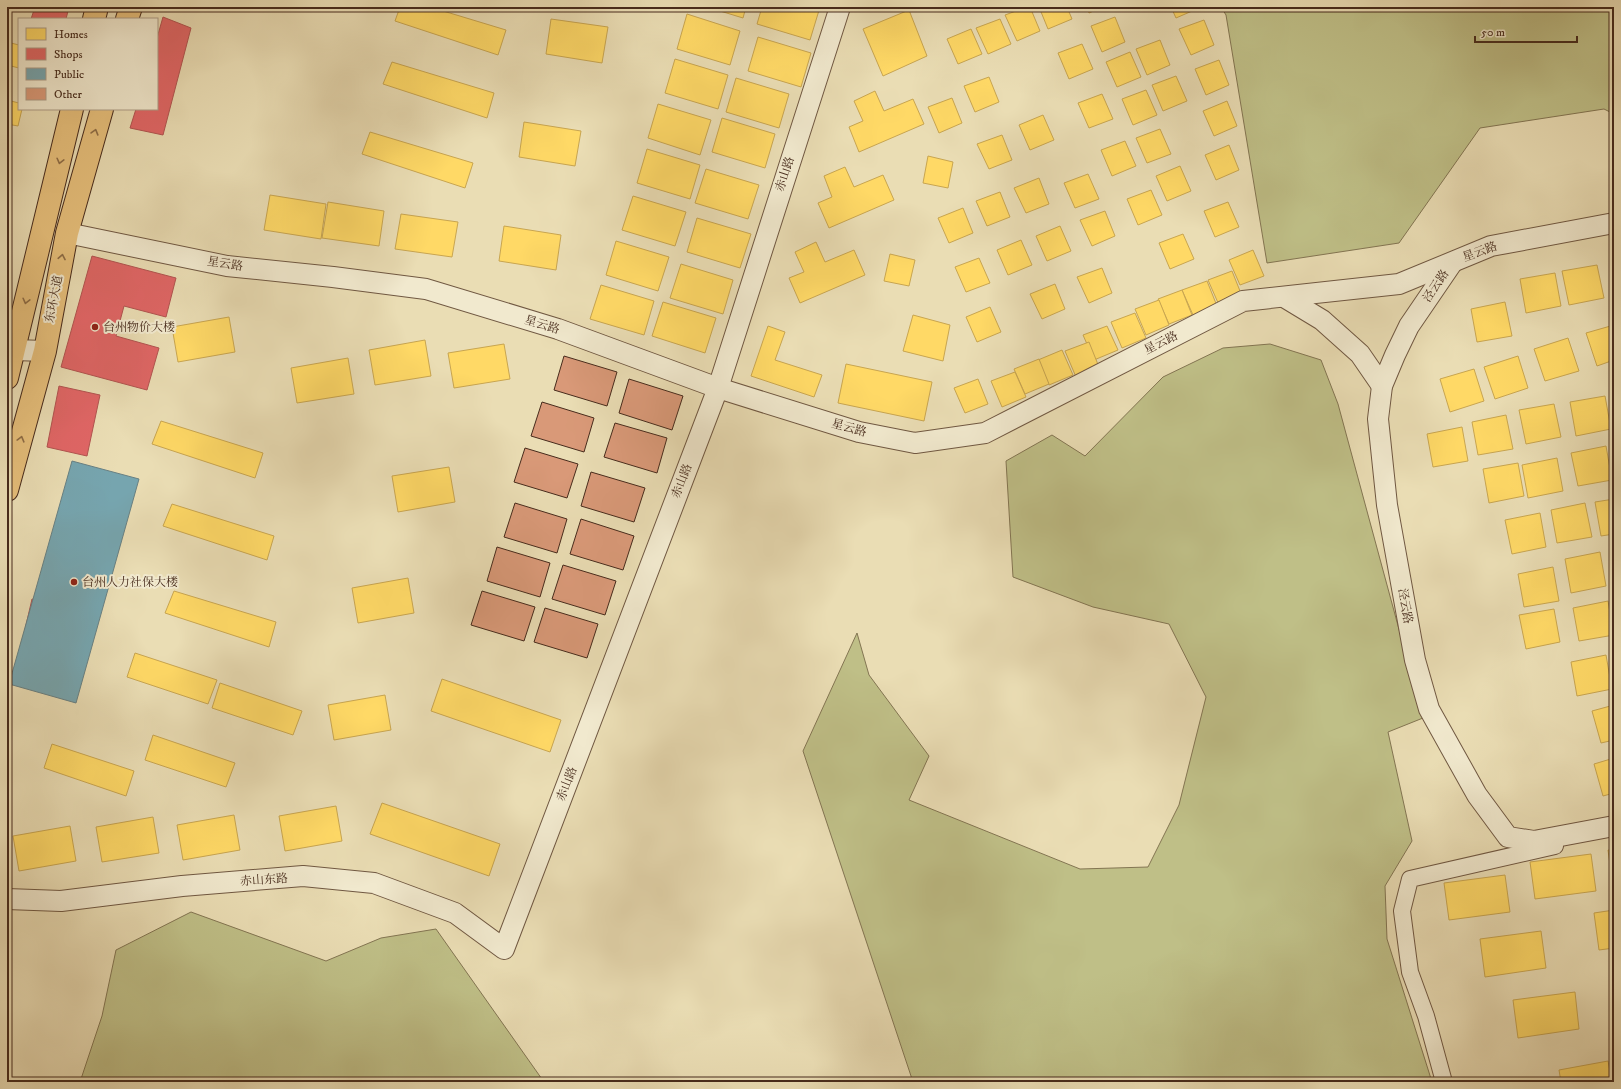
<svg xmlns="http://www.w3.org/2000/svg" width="1621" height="1089" viewBox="0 0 1621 1089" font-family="'IM FELL DW Pica','Noto Serif SC',serif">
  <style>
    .green { fill: #bfbf87; stroke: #837552 }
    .homes { fill: #ffd966; stroke: #c8a550 }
    .shops { fill: #e06666; stroke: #b25450 }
    .public { fill: #76a5af; stroke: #688083 }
    .building { fill: #d99978; stroke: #472b1c }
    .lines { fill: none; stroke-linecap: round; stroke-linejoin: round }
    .minor-casing { stroke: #705842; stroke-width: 18 }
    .tertiary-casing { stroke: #705842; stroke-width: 22 }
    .primary-casing { stroke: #472b1c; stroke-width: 24 }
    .minor { stroke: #f1e9ce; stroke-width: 16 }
    .tertiary { stroke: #f1e9ce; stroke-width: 20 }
    .primary { stroke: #e5be7a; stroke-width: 22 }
    .oneway { stroke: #8e6d46 }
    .poi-dot { fill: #8f2418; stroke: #f1e9ce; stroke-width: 1.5 }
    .labels { text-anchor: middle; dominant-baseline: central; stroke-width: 4; stroke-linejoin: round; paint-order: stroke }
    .street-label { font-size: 12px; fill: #472b1c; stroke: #f1e9ce }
    .poi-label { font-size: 12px; fill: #472b1c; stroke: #f1e9ce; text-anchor: start }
  </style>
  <rect width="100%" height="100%" fill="#eaddb4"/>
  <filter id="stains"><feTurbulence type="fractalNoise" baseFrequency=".005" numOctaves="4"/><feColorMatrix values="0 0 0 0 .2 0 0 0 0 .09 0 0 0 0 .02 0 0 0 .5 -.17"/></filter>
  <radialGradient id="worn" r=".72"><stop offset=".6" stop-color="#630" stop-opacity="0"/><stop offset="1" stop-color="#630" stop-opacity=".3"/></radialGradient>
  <g class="green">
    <path d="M1221,7H1614V114L1604,109L1480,128L1399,243L1267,263L1226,15Z"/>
    <path d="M1270,344L1321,360L1338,404L1423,718L1388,732L1412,841L1385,886L1387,939L1432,1082H913L803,751L857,633L869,675L929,756L909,800L1080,869L1148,867L1179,805L1206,697L1169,624L1093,607L1013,577L1006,461L1052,435L1085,456L1163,377L1223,348Z"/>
    <path d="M191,912L326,961L381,938L436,929L544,1082H80L102,1016L116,950Z"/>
  </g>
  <g class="homes">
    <path d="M400,7H430L506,30L498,55L395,21Z"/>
    <path d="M707,7H746L743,18Z"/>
    <path d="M762,7H820L810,40L757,24Z"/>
    <path d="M1027,7H1030L1040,31L1017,41L1005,15Z"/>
    <path d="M1039,7H1067L1072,19L1048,29Z"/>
    <path d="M1087,7H1103L1089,13Z"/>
    <path d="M1171,7H1199V8L1176,18Z"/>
    <path d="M909,10L927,56L883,76L863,29Z"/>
    <path d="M687,14L740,31L730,65L677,49Z"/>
    <path d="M1115,17L1125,42L1102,52L1091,26Z"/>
    <path d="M551,19L608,27L602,63L546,54Z"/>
    <path d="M1000,19L1011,44L988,54L976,28Z"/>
    <path d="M1204,20L1214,45L1191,55L1179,29Z"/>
    <path d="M971,29L982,54L958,64L947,39Z"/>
    <path d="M758,37L811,53L801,87L748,71Z"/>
    <path d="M1160,40L1170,65L1147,75L1136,49Z"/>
    <path d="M7,42L19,45V68L7,65Z"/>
    <path d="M1082,44L1093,69L1069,79L1058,53Z"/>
    <path d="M1130,52L1141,77L1117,87L1106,62Z"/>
    <path d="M675,59L728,75L718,109L665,93Z"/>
    <path d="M1219,60L1229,85L1206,95L1195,69Z"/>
    <path d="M392,62L494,93L487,118L383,84Z"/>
    <path d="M1176,76L1187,101L1163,111L1152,85Z"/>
    <path d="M989,77L999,102L975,112L964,86Z"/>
    <path d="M736,78L789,94L779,128L726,112Z"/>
    <path d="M1146,90L1157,115L1133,125L1122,99Z"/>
    <path d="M875,91L884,111L913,99L924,124L859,152L849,127L863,121L854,101Z"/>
    <path d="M1102,94L1113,119L1089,128L1078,103Z"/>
    <path d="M952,98L962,123L939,133L928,107Z"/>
    <path d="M7,100L19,103V109H22L18,126L7,124Z"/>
    <path d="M1227,101L1237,126L1214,136L1203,111Z"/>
    <path d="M658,104L711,120L700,155L648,138Z"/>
    <path d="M1043,115L1054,140L1030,150L1019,125Z"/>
    <path d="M722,118L775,134L765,168L712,152Z"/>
    <path d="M524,122L581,131L575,166L519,157Z"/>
    <path d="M1160,129L1171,154L1147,163L1136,138Z"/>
    <path d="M370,132L473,163L465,188L362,154Z"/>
    <path d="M1002,135L1012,160L989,169L977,144Z"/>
    <path d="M1125,141L1136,166L1112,176L1101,150Z"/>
    <path d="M1229,145L1239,170L1216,180L1205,155Z"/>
    <path d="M647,149L700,165L690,199L637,183Z"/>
    <path d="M928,156L953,162L948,188L923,183Z"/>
    <path d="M1180,166L1191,191L1167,201L1156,176Z"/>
    <path d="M845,167L854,187L883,175L894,200L829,228L818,203L832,197L824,176Z"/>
    <path d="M706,169L759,185L748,219L695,203Z"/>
    <path d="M1088,174L1099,199L1075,208L1064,183Z"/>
    <path d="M1039,178L1049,204L1026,213L1014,188Z"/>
    <path d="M1151,190L1162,215L1138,225L1127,199Z"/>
    <path d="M1000,192L1010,217L987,226L976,201Z"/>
    <path d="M270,195L326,204L321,239L264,230Z"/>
    <path d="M633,196L686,212L675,246L622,230Z"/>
    <path d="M328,202L384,211L379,246L322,238Z"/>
    <path d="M1228,202L1239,227L1215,237L1204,211Z"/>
    <path d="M963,208L973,233L949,243L938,218Z"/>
    <path d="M1105,211L1115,236L1092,246L1080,220Z"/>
    <path d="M401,214L458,222L452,257L395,249Z"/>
    <path d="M697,218L751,234L740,268L687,252Z"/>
    <path d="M504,226L561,235L556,270L499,261Z"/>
    <path d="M1060,226L1071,251L1047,261L1036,236Z"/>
    <path d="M1183,234L1194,259L1170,269L1159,243Z"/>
    <path d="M1021,240L1032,265L1008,275L997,250Z"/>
    <path d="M616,241L669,257L658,291L606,275Z"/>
    <path d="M816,242L825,262L854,250L865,275L800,303L789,278L804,272L795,252Z"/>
    <path d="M1253,250L1264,276L1240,285L1229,260Z"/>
    <path d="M890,254L915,260L909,286L884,281Z"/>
    <path d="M979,258L990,283L966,292L955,267Z"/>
    <path d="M681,264L733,280L723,314L670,298Z"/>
    <path d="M1597,265L1604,298L1569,305L1562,271Z"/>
    <path d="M1102,268L1112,293L1089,303L1077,277Z"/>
    <path d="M1232,271L1242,296L1219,305L1208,280Z"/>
    <path d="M1555,273L1561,306L1526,313L1520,279Z"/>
    <path d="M1207,281L1217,306L1193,315L1182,290Z"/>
    <path d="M1055,284L1065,309L1042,319L1030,294Z"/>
    <path d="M601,285L654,301L644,335L590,319Z"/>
    <path d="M1182,290L1192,315L1169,324L1158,299Z"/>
    <path d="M1159,300L1169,325L1146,335L1135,309Z"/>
    <path d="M663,302L716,318L705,353L652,336Z"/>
    <path d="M1505,302L1512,336L1477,342L1471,309Z"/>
    <path d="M990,307L1001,332L977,342L966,317Z"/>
    <path d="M1135,313L1146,338L1122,348L1111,322Z"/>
    <path d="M913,315L950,325L943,361L903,351Z"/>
    <path d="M229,317L235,352L178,362L172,327Z"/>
    <path d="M1614,325V360L1597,366L1586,333Z"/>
    <path d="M768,326L785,332L775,360L822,375L814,397L751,376Z"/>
    <path d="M1107,326L1118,350L1094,360L1083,335Z"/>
    <path d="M1568,338L1579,371L1545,381L1534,349Z"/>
    <path d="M425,340L431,376L375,385L369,350Z"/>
    <path d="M1089,342L1099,367L1076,377L1065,351Z"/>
    <path d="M504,344L510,379L454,388L448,353Z"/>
    <path d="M1062,350L1073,375L1049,385L1038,360Z"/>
    <path d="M1518,356L1528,388L1495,399L1484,367Z"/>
    <path d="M348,358L354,394L297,403L291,368Z"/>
    <path d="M1039,359L1049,384L1025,394L1014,369Z"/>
    <path d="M846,364L932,382L924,421L838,403Z"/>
    <path d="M1474,369L1484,401L1450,412L1440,379Z"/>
    <path d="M1015,372L1026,397L1002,407L991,381Z"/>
    <path d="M978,379L988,404L965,413L954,388Z"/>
    <path d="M1605,396L1611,429L1576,436L1570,402Z"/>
    <path d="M1554,404L1561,437L1526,444L1519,410Z"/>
    <path d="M1506,415L1513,449L1478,455L1472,422Z"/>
    <path d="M161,421L263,453L255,478L152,444Z"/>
    <path d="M1462,427L1468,461L1433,467L1427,434Z"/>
    <path d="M1606,446L1612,480L1578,486L1571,453Z"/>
    <path d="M1557,458L1563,491L1528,498L1522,465Z"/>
    <path d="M1518,463L1524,496L1489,503L1483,469Z"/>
    <path d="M449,467L455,502L398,512L392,476Z"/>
    <path d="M1614,499V534L1601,536L1595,502Z"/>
    <path d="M1585,503L1592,537L1557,543L1551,510Z"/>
    <path d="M172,504L274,536L267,560L163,526Z"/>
    <path d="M1540,513L1546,547L1512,554L1505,520Z"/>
    <path d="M1600,552L1606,586L1571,593L1565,559Z"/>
    <path d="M1553,567L1559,601L1524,607L1518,574Z"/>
    <path d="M408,578L414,613L358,623L352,588Z"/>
    <path d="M174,591L276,622L269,647L165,613Z"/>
    <path d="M1608,601L1614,635L1579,641L1573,608Z"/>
    <path d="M1554,609L1560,642L1526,649L1519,615Z"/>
    <path d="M135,653L217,680L208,704L127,677Z"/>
    <path d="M1606,655L1612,689L1577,696L1571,662Z"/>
    <path d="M442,679L561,720L550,752L431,711Z"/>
    <path d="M220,683L302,711L293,735L212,708Z"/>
    <path d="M385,695L391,730L334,740L328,705Z"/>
    <path d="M1614,705V740L1601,743L1592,711Z"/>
    <path d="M153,735L235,763L226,787L145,760Z"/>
    <path d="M52,744L134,771L126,796L44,768Z"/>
    <path d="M1614,758V793L1603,796L1594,764Z"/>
    <path d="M382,803L500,844L489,876L370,834Z"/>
    <path d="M336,806L342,841L285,851L279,816Z"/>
    <path d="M234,815L240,850L183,860L177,825Z"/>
    <path d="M153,817L159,853L102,862L96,827Z"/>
    <path d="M70,826L76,861L19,871L13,836Z"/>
    <path d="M1608,850H1614V887H1613Z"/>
    <path d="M1591,854L1596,891L1535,899L1530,862Z"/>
    <path d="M1505,875L1510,912L1449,920L1444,883Z"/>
    <path d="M1614,910V948L1599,950L1594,913Z"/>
    <path d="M1541,931L1546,968L1485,977L1480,939Z"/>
    <path d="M1575,992L1579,1029L1518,1038L1513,1000Z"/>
    <path d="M1608,1061L1612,1082H1561L1559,1070Z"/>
  </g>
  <g class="shops">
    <path d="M35,7H69L66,19H31Z"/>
    <path d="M163,17L191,28L163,135L130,128L136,109H157V38Z"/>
    <path d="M92,256L176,278L166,317L124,306L116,336L159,348L147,390L61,367Z"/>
    <path d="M59,386L100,395L87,456L47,447Z"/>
    <path d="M66,490L129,504L118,552L55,537Z"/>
    <path d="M32,599L96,613L85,661L21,647Z"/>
  </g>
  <path class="public" d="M72,461L139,479L76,703L9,684Z"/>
  <g class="building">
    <path d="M564,356L617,372L607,406L554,390Z"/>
    <path d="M629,379L683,396L672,430L619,413Z"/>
    <path d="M542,402L594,418L584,452L531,436Z"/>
    <path d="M615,423L667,438L657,473L604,457Z"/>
    <path d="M525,448L578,464L567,498L514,482Z"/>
    <path d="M591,472L645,488L634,522L581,506Z"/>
    <path d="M515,503L567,519L557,553L504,537Z"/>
    <path d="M581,519L634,536L623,570L570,554Z"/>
    <path d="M497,547L550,563L540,597L487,581Z"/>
    <path d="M563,565L616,581L605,615L552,599Z"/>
    <path d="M482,591L535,607L524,641L471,625Z"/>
    <path d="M545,608L598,624L587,658L534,642Z"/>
  </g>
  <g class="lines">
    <g class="minor-casing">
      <path id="minor" d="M1444,1082L1426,1016L1410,972L1402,911L1410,879L1555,846"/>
    </g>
    <g class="tertiary-casing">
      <g id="tertiary">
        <path d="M67,233L227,266L333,277L426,289L558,329L718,388L859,432L915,443L985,433L1243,301L1399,284L1491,246L1614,223"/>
        <path d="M1452,263L1409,326L1395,355L1382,386L1378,419L1387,505L1415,660L1429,709L1477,795L1508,837L1534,841L1614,826"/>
        <path d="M1284,297L1322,320L1360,354L1382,386"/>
        <path d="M14,350L45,351"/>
        <path d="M7,899L61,901L182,886L303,876L374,883L455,913L504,949L718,388L840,7"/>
      </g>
    </g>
    <g class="primary-casing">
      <g id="primary">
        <path d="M94,19L97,7"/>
        <path d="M127,19L131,7"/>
        <path d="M7,378L72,109"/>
        <path d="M7,490L45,351L67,233L102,109"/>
      </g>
    </g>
    <use href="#minor" class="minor"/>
    <use href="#tertiary" class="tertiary"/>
    <use href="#primary" class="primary"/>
  </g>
  <defs><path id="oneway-chevron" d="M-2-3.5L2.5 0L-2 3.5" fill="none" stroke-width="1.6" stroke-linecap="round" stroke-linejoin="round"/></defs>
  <g class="oneway">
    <use href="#oneway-chevron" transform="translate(95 132) rotate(-74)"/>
    <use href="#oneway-chevron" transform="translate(60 161) rotate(104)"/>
    <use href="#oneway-chevron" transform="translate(62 257) rotate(-79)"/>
    <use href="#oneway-chevron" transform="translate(26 301) rotate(104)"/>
    <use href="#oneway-chevron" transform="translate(21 439) rotate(-75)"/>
  </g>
  <g class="poi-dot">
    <circle cx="95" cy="327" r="4"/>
    <circle cx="74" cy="582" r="4"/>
  </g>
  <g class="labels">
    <g class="street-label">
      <text transform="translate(785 174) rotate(-72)">赤山路</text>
      <text transform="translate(1480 252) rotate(-20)">星云路</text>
      <text transform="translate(225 264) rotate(9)">星云路</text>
      <text transform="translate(1436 286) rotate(-56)">泾云路</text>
      <text transform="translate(54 299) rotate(-79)">东环大道</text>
      <text transform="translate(542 325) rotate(17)">星云路</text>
      <text transform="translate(1161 343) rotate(-27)">星云路</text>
      <text transform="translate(849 428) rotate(16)">星云路</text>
      <text transform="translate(682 481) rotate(-69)">赤山路</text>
      <text transform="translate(1405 606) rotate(80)">泾云路</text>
      <text transform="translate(567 784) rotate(-69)">赤山路</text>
      <text transform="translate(264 880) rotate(-4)">赤山东路</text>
    </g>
    <g class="poi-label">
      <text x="103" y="327">台州物价大楼</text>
      <text x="82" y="582">台州人力社保大楼</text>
    </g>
  </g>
  <rect width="1621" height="1089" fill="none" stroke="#eaddb4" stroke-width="24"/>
  <rect x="8" y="8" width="1605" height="1073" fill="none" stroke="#472b1c" stroke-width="2"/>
  <rect x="12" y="12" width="1597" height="1065" fill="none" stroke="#472b1c"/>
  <rect x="18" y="18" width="140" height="92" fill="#f1e9ce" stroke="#ad9d87"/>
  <rect x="26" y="28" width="20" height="12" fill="#ffd966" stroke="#ad9d87"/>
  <text x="54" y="38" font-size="12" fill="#472b1c">Homes</text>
  <rect x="26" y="48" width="20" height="12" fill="#e06666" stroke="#ad9d87"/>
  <text x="54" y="58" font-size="12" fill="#472b1c">Shops</text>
  <rect x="26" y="68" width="20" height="12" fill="#76a5af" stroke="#ad9d87"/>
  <text x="54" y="78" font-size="12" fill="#472b1c">Public</text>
  <rect x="26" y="88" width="20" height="12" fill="#d99978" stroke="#ad9d87"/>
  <text x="54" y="98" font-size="12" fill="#472b1c">Other</text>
  <path d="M1475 36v6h102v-6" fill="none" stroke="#472b1c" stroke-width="2"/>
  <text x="1481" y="36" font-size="12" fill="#472b1c" stroke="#f1e9ce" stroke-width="3" paint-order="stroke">50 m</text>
  <rect width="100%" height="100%" filter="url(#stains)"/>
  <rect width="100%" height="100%" fill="url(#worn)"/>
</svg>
